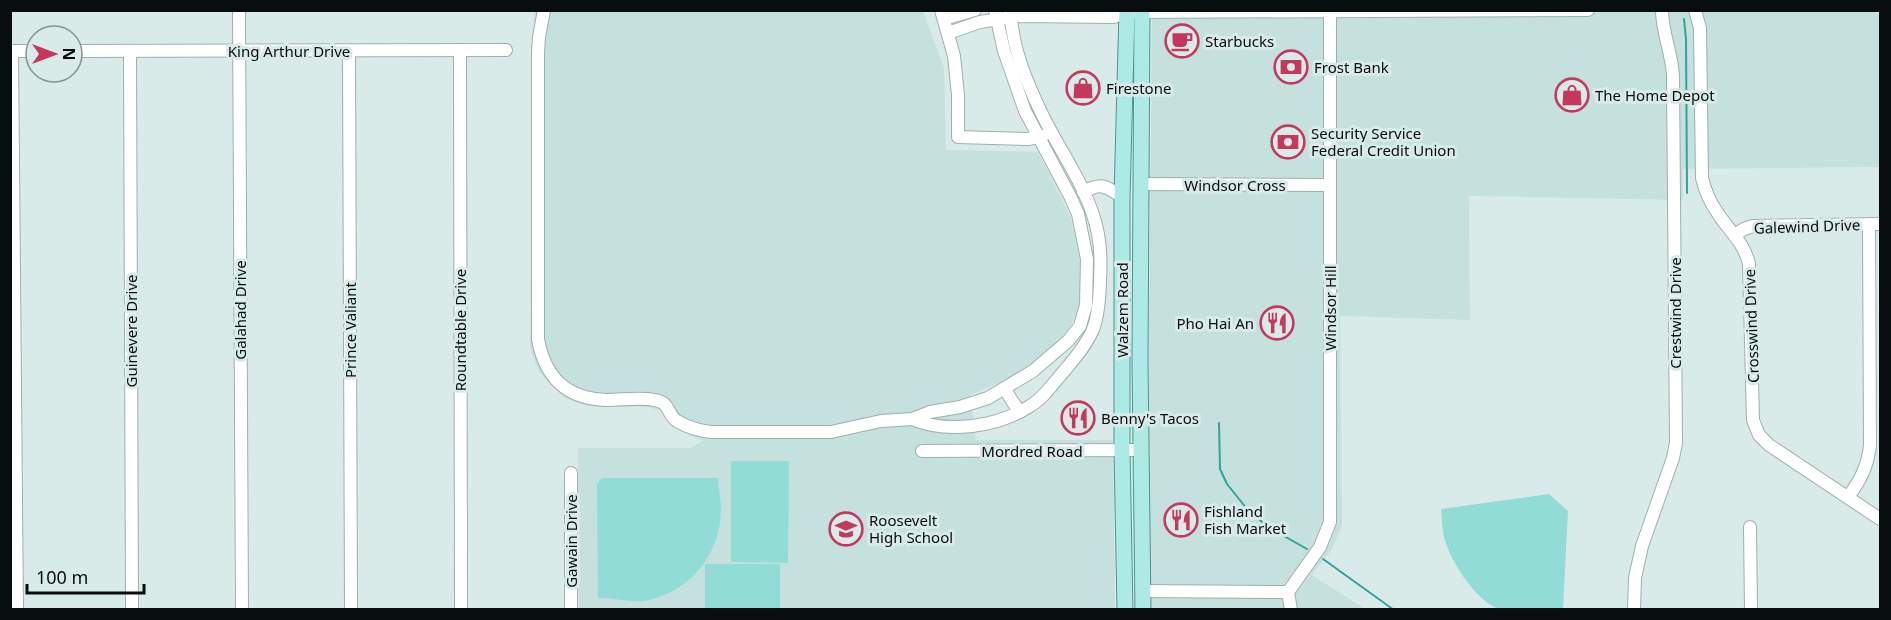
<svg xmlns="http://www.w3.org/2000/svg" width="1891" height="620" viewBox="0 0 1891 620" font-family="'Noto Sans',sans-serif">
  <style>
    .built { fill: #c5e1de }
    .green { fill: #92dcd6 }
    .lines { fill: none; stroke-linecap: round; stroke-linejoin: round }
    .stream { stroke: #33a29b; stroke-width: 2 }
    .minor-casing { stroke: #9eafad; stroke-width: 14 }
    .major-casing { stroke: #50948e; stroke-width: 17 }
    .minor { stroke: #fff; stroke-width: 12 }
    .major { stroke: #adeae5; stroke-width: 15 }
    .labels { text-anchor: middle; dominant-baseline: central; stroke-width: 6; stroke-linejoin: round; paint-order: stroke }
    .poi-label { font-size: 15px; fill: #080e0d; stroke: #d9ebe9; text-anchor: start }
    .street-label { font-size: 15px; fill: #080e0d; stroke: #d9ebe9 }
  </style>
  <rect width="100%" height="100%" fill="#d9ebe9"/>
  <g class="built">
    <path d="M534,11H923L944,68L946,150L1038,152L1071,218L1081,263L1079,312L1062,339L1032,364L1003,381L970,395L976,440H1113L1115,609H579L578,448H690L703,441L683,432L663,411L648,407H596L579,404L564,397L539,372L530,349Z"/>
    <path d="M1152,11H1880V167L1683,169V200L1469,196L1470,320L1340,316L1342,526L1332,549L1312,575L1365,609H1151L1148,450Z"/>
  </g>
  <g class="green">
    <path d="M731,461H789L788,563L731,562Z"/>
    <path d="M602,478H718C718,489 721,499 721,510C721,552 691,591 649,600C632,604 615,597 598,598L597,484Z"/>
    <path d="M1549,494L1568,511L1563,609C1543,610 1522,612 1503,610C1478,606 1449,559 1444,537C1442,528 1442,518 1441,509Z"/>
    <rect x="705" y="564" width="75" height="45"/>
  </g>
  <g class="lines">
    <g class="stream">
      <path d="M1684,19L1686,39L1687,193"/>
      <path d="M1219,423L1220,469L1227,484L1247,509L1268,527L1307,549"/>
      <path d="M1323,559L1394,610"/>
    </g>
    <g class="minor-casing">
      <g id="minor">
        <path d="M239,10L242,610"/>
        <path d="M544,10L539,37L538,53V339C545,378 567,399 607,400C622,400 639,397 654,400C671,402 666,414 677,421C687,427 700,431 712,432H831L881,421L912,419L930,412L960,407L988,398L1033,371L1068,341L1080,326L1086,305L1087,259L1078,214L1071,198L1025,111L1004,51L995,10"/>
        <path d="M941,10L954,56L958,95V137L1028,139L1043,136"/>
        <path d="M1695,10L1700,28L1702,178C1705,190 1709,201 1717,212C1728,230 1744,242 1749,264L1753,420L1759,435L1769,445L1880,519"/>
        <path d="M944,19L975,10"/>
        <path d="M948,33L980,22L1019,16L1114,17L1127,12L1588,10"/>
        <path d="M460,50L461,610"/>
        <path d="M10,51H36"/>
        <path d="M12,51L17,610"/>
        <path d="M72,51L506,50"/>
        <path d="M349,51L351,610"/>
        <path d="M130,52L132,610"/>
        <path d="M1140,184L1330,185"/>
        <path d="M1083,192C1102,182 1106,186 1122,197"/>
        <path d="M1735,235L1744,229L1753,226L1880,224"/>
        <path d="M1005,389L1012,401L1020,412"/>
        <path d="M912,419C948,434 997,427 1030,406C1044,398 1054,382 1065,370C1094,336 1099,325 1100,280C1101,264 1101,250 1098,234C1090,190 1059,151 1040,110C1031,91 1022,71 1017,51C1013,38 1012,24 1009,10"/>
        <path d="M922,451L1141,450"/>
        <path d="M571,473V610"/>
        <path d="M1848,497C1860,481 1868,466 1870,445L1869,224"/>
        <path d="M1750,527L1751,610"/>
        <path d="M1143,591L1288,592"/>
        <path d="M1288,592L1320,547L1330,522V11"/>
        <path d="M1288,592L1291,610"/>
        <path d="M1634,610L1635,578L1642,546L1673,458L1676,443L1673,76C1672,53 1662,33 1662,10"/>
      </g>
    </g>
    <g class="major-casing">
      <g id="major">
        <path d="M1142,10L1140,362L1143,610"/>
        <path d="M1125,610L1122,450V197L1127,10"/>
      </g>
    </g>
    <use href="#minor" class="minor"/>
    <use href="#major" class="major"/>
  </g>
  <defs>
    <g id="cafe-ring" transform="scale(1.725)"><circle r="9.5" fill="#d9ebe9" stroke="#c6375e" stroke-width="1.5"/><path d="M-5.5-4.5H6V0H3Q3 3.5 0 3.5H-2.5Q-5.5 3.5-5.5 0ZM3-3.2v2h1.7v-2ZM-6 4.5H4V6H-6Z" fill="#c6375e"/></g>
    <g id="bank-ring" transform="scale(1.725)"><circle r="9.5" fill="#d9ebe9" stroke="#c6375e" stroke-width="1.5"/><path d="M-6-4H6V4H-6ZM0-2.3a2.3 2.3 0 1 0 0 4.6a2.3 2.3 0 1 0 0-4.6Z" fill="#c6375e"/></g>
    <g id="shop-ring" transform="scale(1.725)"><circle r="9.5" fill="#d9ebe9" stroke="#c6375e" stroke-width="1.5"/><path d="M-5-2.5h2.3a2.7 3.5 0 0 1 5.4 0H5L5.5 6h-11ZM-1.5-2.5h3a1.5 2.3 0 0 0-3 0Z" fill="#c6375e"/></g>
    <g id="restaurant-ring" transform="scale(1.725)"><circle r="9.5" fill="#d9ebe9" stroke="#c6375e" stroke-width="1.5"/><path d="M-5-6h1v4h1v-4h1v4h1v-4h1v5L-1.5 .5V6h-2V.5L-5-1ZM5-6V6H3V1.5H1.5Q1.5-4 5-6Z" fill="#c6375e"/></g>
    <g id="school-ring" transform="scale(1.725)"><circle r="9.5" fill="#d9ebe9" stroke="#c6375e" stroke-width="1.5"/><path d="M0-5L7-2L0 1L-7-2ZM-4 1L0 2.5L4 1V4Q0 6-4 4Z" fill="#c6375e"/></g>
  </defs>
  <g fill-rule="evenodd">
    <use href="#cafe-ring" x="1182" y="41"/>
    <use href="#bank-ring" x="1291" y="67"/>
    <use href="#shop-ring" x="1083" y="88"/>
    <use href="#shop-ring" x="1572" y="95"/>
    <use href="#bank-ring" x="1288" y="142"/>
    <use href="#restaurant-ring" x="1277" y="323"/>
    <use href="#restaurant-ring" x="1078" y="418"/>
    <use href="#restaurant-ring" x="1181" y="520"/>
    <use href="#school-ring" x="846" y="529"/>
  </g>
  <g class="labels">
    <g class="poi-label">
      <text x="1205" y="41">Starbucks</text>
      <text x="1314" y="67">Frost Bank</text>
      <text x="1106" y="88">Firestone</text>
      <text x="1595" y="95">The Home Depot</text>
      <text x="1311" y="133">Security Service<tspan x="1311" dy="17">Federal Credit Union</tspan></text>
      <text x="1254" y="323" text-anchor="end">Pho Hai An</text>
      <text x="1101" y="418">Benny's Tacos</text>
      <text x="1204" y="511">Fishland<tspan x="1204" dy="17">Fish Market</tspan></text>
      <text x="869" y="520">Roosevelt<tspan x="869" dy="17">High School</tspan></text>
    </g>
    <g class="street-label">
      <text x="289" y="51">King Arthur Drive</text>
      <text x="1235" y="185">Windsor Cross</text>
      <text transform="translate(1807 226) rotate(-2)">Galewind Drive</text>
      <text transform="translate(1330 308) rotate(-90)">Windsor Hill</text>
      <text transform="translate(240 310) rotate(-90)">Galahad Drive</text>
      <text transform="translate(1122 310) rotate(-90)">Walzem Road</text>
      <text transform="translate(1675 313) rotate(-90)">Crestwind Drive</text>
      <text transform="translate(1751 326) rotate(-92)">Crosswind Drive</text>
      <text transform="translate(350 330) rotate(-90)">Prince Valiant</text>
      <text transform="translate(460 330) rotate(-90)">Roundtable Drive</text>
      <text transform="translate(131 331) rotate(-90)">Guinevere Drive</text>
      <text x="1032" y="451">Mordred Road</text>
      <text transform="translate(571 541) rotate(-90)">Gawain Drive</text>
    </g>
  </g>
  <rect width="1891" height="620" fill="none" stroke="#080e0d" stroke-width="24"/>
  <g transform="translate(54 54) rotate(90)"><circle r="28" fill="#d9ebe9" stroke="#859391" stroke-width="1.5"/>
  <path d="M0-4.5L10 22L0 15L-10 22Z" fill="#c6375e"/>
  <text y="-9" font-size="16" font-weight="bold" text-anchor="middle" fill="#080e0d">N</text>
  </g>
  <path d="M27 584v9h117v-9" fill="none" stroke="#080e0d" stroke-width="3"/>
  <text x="36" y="584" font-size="18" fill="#080e0d" stroke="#d9ebe9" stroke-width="4.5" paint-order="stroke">100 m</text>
</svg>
